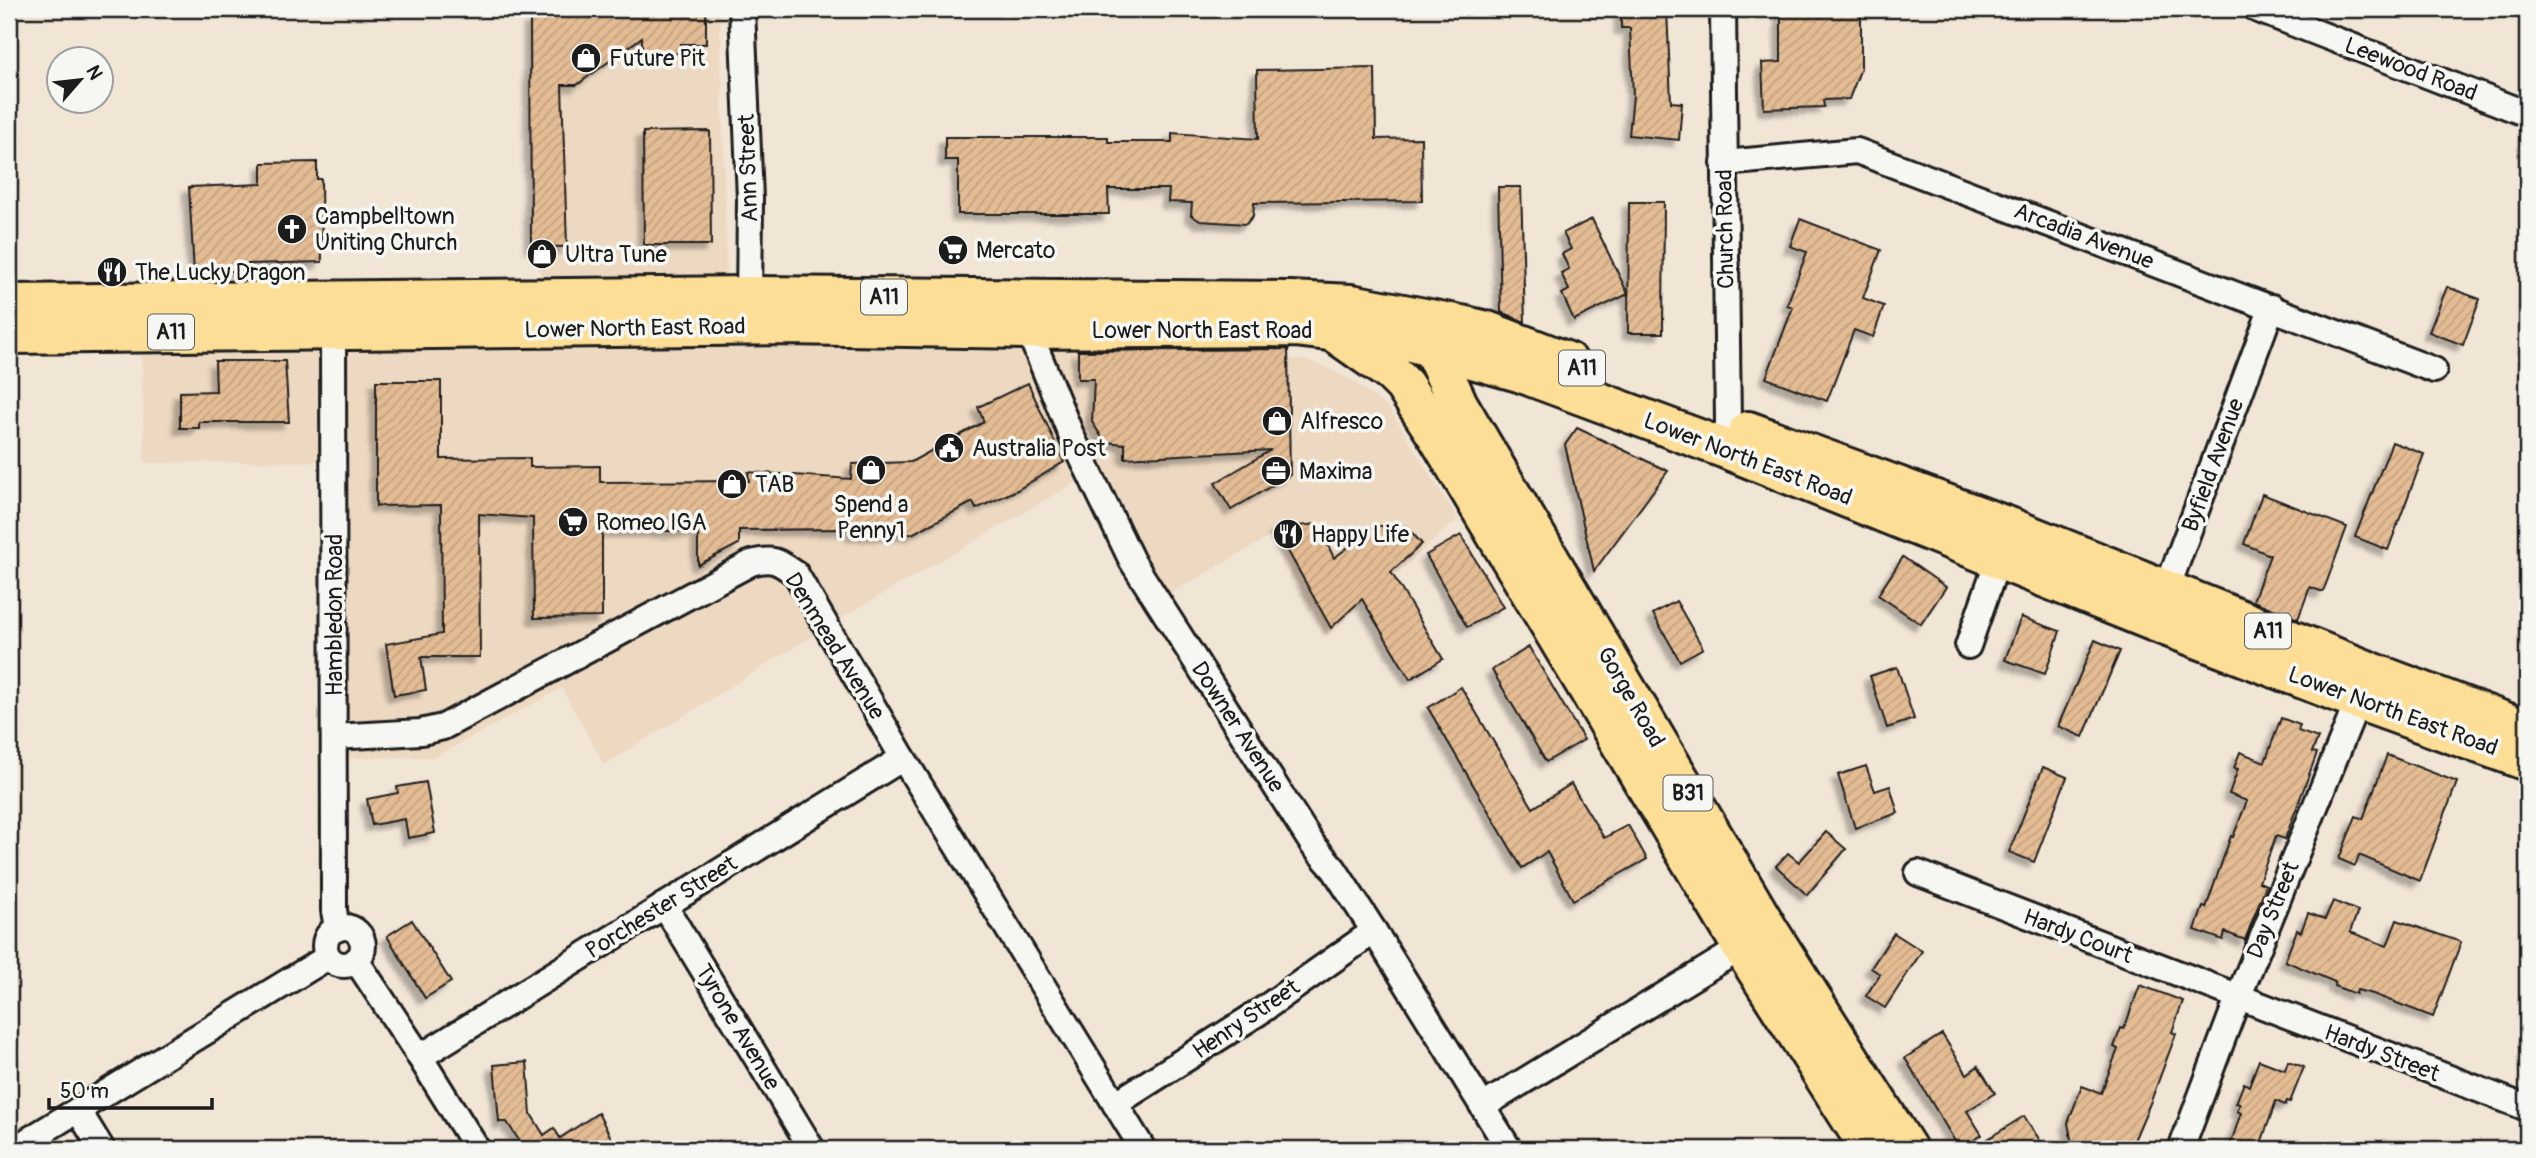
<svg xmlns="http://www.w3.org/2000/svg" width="2536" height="1158" viewBox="0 0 2536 1158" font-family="Pangolin,sans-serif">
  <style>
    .built { fill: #edd9c2 }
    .building { fill: url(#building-hatch); stroke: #1c1c1c; stroke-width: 2; filter: url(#shadow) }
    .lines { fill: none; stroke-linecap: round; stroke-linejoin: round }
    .minor-casing { stroke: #1c1c1c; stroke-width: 30 }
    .primary-casing { stroke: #1c1c1c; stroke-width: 44 }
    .minor { stroke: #f6f6f2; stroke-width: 24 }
    .primary { stroke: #fdde96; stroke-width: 38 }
    .labels { text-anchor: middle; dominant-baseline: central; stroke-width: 7; stroke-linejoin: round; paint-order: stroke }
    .shield { fill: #f6f6f2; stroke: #5d5d5c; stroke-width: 2 }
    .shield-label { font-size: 21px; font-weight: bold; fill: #1c1c1c }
    .poi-label { font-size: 23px; fill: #1c1c1c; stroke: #f6f6f2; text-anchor: start }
    .street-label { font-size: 23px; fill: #1c1c1c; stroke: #f6f6f2 }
  </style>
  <defs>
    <pattern id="building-hatch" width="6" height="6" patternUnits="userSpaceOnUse" patternTransform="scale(1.75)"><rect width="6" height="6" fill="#e4bc94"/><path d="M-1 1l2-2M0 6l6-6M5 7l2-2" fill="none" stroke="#c3a17f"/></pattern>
    <filter id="shadow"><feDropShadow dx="-6" dy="6" stdDeviation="2" flood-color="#0004"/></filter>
  </defs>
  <rect width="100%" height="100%" fill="#f1e5d6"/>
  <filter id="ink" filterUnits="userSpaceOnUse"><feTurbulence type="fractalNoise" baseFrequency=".0143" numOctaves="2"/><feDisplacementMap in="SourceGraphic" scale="14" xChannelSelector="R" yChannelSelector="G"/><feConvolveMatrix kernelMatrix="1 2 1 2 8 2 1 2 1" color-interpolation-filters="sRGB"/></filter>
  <g filter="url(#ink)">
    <g class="built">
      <path d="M531,9H720L727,281L540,284Z"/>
      <path d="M1050,344L1305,360L1326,367L1356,383L1389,408L1458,519L1327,635L1271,536L1166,596L1099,469L845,616L604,765L562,688L435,757L348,758V461L145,463L141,350Z"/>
    </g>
    <g class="building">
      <path d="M557,9H706V44H681V53L642,54V37L577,85H562L567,247L531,246L530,19L558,16Z"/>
      <path d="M1621,9H1667L1671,102L1682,103L1679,140L1629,135L1633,96L1630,28H1621Z"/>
      <path d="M1781,11L1861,12V68L1849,99L1823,100L1824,107L1764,109L1762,63L1781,62Z"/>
      <path d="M1375,68L1376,139L1421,138L1422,201L1254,203L1253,216L1246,224L1200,221L1191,215L1192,203L1168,202L1169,189H1108L1109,214H958V160H945V137H1108V142H1172V133L1258,139L1257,70Z"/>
      <path d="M710,131L711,245H644L643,132Z"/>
      <path d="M317,162V179H321L322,262L248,264V270L194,273L189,187L262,184V163Z"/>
      <path d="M1498,187H1521L1525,322L1501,312Z"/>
      <path d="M1629,202H1664L1663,333H1628Z"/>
      <path d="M1592,219L1628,294L1574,320L1562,294L1569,290L1561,273L1569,269L1562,254L1571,249L1563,233Z"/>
      <path d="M1800,219L1881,250L1863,298L1884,306L1873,337L1854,330L1827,401L1766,378L1793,307L1787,305L1807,252L1790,246Z"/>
      <path d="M2447,287L2480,299L2463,345L2429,332Z"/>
      <path d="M1288,349L1290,475L1231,510L1215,483L1271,450L1125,458V444L1105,442L1092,422L1094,379H1078V351Z"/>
      <path d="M215,361H285L289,422H199V428H180V392L216,391Z"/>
      <path d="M376,381H441V459L530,458V467L600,466V482L749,481L748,472L851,479L852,464L911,462L984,422L978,407L1028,383L1064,462L1017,490L976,509L973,502L912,534L852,535L851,529L739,530V544L698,565V531H602V617L534,618L533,518L479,514L480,657H421L426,690L394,695L386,644L442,634L441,505L376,506Z"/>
      <path d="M1577,428L1668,471L1594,571L1565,445Z"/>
      <path d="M2392,442L2424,454L2388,550L2355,537Z"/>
      <path d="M2262,494L2347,527L2323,592L2310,587L2298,619L2253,601L2270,555L2244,544Z"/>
      <path d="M1318,524L1334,558L1376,526H1406L1422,544L1391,572L1443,659L1410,679L1362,599L1331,628L1275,528Z"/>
      <path d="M1461,535L1503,607L1467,627L1426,555Z"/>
      <path d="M1903,557L1946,587L1921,624L1878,595Z"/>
      <path d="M1676,601L1703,648L1680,661L1653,614Z"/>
      <path d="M2021,617L2060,631L2045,674L2005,660Z"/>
      <path d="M2095,640L2120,651L2083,737L2058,726Z"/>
      <path d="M1529,647L1584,740L1546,762L1492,670Z"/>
      <path d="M1897,667L1914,719L1887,728L1870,676Z"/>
      <path d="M1461,687L1533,808L1571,784L1604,838L1628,825L1647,859L1573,900L1547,852L1522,868L1428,708Z"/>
      <path d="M2281,718L2300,725L2298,731L2318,738L2312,752L2317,753L2285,839L2276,836L2259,882L2266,885L2245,940L2225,932L2223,940L2195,930L2203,907L2206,908L2231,836L2233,837L2247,801L2229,794L2238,769L2234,768L2240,752L2265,762Z"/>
      <path d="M2387,755L2457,782L2420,881L2359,855L2355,866L2339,859L2356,816L2363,819Z"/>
      <path d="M1866,766L1875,791L1890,786L1898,813L1855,828L1838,775Z"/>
      <path d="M2043,767L2067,777L2034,862L2009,852Z"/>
      <path d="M426,782L435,833L408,838L405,819L372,825L367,799L398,793L397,787Z"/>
      <path d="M1826,832L1846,849L1807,895L1776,866L1788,853L1799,862Z"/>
      <path d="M2333,901L2358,911L2350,932L2387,946L2397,920L2461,942L2433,1017L2373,994L2357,990L2356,994L2334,986L2335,982L2285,961L2297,930L2301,932L2308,913L2325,919Z"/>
      <path d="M412,920L451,982L425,998L387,936Z"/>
      <path d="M1894,933L1922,951L1885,1008L1866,996L1880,974L1871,968Z"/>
      <path d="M2140,985L2183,1001L2172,1032L2176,1034L2151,1101L2133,1143L2130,1142L2127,1149H2073L2068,1123L2082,1086L2101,1093L2118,1049L2114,1047L2121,1028L2124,1029Z"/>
      <path d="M1942,1034L1967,1074L1978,1066L1995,1093L1967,1111L1982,1135L1959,1148L1905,1058Z"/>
      <path d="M2259,1060L2285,1070L2288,1061L2304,1067L2290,1102L2287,1101L2285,1105L2276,1101L2259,1149H2229L2241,1113L2237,1111L2240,1104L2236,1103L2244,1083L2249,1086Z"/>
      <path d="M527,1062L531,1114L544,1135L554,1128L560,1138L598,1113L617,1149H523L524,1148L507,1122H499L494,1065Z"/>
      <path d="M2024,1116L2041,1142L2030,1149H1972Z"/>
    </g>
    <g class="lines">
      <g class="minor-casing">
        <g id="minor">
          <path d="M742,9L750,199L749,309"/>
          <path d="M1723,9L1728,423L1726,449"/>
          <path d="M2256,9L2527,114"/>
          <path d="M1724,163L1857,151L2434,370"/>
          <path d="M333,318L334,910L337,929"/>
          <path d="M1028,329L1072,437L1132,561L1313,845L1334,869L1374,931L1509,1149"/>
          <path d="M2162,602L2272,307"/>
          <path d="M1968,646L2002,548"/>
          <path d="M334,737L421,732L443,727L751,563C773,557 778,561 796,574L903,758L1143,1149"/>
          <path d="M1918,873L2527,1108"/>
          <path d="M664,905L812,1149"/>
          <circle cx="344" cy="946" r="19"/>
          <path d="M356,960L420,1057L477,1149"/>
          <path d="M420,1057L903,758"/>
          <path d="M1115,1104L1258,1013L1374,931"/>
          <path d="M1483,1106L1754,940"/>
          <path d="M78,1110L102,1149"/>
          <path d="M14,1149L328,957"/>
          <path d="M2181,1149L2238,998L2363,688"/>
        </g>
      </g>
      <g class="primary-casing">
        <g id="primary">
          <path d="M9,304L749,296L1290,301L1351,304L1461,325L1487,331L1568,362"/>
          <path d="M9,334L787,325L1028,329L1295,327L1404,340L1519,372L1726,449L2155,622L2358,700L2527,761"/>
          <path d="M1338,335L1392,373L1404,385L1438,437L1742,947L1870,1149"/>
          <path d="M1432,347L1458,404L1769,931L1907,1149"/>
          <path d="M1748,431L2009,527L2369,671L2527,730"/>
        </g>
      </g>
      <use href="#minor" class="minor"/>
      <use href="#primary" class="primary"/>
    </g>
  </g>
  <defs>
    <g id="shop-disc" transform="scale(1.575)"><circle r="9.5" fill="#1c1c1c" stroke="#f6f6f2"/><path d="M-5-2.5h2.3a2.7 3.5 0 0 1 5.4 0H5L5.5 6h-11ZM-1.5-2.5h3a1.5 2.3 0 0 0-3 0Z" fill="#fff"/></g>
    <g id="church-disc" transform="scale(1.575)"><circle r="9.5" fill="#1c1c1c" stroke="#f6f6f2"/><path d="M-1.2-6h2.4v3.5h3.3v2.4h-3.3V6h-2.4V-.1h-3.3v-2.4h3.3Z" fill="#fff"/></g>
    <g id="supermarket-disc" transform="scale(1.575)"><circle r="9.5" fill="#1c1c1c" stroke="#f6f6f2"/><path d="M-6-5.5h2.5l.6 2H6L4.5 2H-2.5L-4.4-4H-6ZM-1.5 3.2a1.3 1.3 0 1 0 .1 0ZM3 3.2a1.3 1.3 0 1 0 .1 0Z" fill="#fff"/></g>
    <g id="restaurant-disc" transform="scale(1.575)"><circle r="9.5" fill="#1c1c1c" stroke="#f6f6f2"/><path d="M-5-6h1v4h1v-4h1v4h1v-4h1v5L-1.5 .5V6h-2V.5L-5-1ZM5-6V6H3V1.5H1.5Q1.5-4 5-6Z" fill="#fff"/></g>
    <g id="civic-disc" transform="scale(1.575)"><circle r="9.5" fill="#1c1c1c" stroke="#f6f6f2"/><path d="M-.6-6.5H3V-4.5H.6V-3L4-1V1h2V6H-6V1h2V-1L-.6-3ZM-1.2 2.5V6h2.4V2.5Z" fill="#fff"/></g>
    <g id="office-disc" transform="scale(1.575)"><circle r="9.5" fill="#1c1c1c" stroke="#f6f6f2"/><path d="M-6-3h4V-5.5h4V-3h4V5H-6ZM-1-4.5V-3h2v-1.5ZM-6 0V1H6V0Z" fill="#fff"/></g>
  </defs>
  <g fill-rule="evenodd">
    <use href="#shop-disc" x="586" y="58"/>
    <use href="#church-disc" x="292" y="229"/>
    <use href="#supermarket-disc" x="953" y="250"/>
    <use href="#shop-disc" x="542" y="254"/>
    <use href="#restaurant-disc" x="112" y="272"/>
    <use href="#shop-disc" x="1277" y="421"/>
    <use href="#civic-disc" x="949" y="448"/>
    <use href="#shop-disc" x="871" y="470"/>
    <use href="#office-disc" x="1276" y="471"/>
    <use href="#shop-disc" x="732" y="484"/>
    <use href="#supermarket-disc" x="573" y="522"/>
    <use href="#restaurant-disc" x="1288" y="534"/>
  </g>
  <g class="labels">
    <g class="shield">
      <rect x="861" y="279.5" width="46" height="35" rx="5"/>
      <rect x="148" y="314.5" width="46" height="35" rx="5"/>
      <rect x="1559" y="350.5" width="46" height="35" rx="5"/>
      <rect x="2245" y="613.5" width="46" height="35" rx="5"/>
      <rect x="1663.5" y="775.5" width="49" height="35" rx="5"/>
    </g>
    <g class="shield-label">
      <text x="884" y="297">A11</text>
      <text x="171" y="332">A11</text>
      <text x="1582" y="368">A11</text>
      <text x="2268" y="631">A11</text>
      <text x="1688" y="793">B31</text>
    </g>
    <g class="poi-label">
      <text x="609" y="58">Future Pit</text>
      <text x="315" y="216">Campbelltown<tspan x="315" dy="26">Uniting Church</tspan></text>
      <text x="976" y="250">Mercato</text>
      <text x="565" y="254">Ultra Tune</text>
      <text x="135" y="272">The Lucky Dragon</text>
      <text x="1300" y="421">Alfresco</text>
      <text x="972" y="448">Australia Post</text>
      <text x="1299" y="471">Maxima</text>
      <text x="755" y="484">TAB</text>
      <text x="871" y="504" text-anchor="middle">Spend a<tspan x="871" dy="26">Penny1</tspan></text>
      <text x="596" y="522">Romeo IGA</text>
      <text x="1311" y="534">Happy Life</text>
    </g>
    <g class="street-label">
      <text transform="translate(2411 69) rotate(21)">Leewood Road</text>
      <text transform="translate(748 168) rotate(-92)">Ann Street</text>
      <text transform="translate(1725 229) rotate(-91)">Church Road</text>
      <text transform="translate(2084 236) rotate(21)">Arcadia Avenue</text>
      <text transform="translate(635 328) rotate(-1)">Lower North East Road</text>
      <text x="1202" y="330">Lower North East Road</text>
      <text transform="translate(1748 459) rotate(21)">Lower North East Road</text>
      <text transform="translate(2213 465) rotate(-70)">Byfield Avenue</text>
      <text transform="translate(334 615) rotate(-90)">Hambledon Road</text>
      <text transform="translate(835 646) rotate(58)">Denmead Avenue</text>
      <text transform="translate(1631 697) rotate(60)">Gorge Road</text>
      <text transform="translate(2393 711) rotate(20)">Lower North East Road</text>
      <text transform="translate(1238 727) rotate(57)">Downer Avenue</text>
      <text transform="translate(661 907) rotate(-32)">Porchester Street</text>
      <text transform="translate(2273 910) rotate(-68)">Day Street</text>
      <text transform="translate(2078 936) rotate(21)">Hardy Court</text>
      <text transform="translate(1246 1019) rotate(-34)">Henry Street</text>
      <text transform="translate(738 1027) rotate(59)">Tyrone Avenue</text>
      <text transform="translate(2382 1053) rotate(21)">Hardy Street</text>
    </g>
  </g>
  <rect width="2536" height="1158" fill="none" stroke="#f6f6f2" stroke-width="35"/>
  <rect x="18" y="18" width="2501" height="1123" fill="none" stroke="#1c1c1c" stroke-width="2.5" filter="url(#ink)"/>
  <g transform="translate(80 80) rotate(62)"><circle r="33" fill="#f6f6f2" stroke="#9f9f9c" stroke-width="2"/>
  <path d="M0-5L12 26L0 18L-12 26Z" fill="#1c1c1c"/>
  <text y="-10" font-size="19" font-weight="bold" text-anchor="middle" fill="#1c1c1c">N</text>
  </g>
  <path d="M49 1098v10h163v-10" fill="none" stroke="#1c1c1c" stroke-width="3.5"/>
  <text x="60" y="1098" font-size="21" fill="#1c1c1c" stroke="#f6f6f2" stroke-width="5" paint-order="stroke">50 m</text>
</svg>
